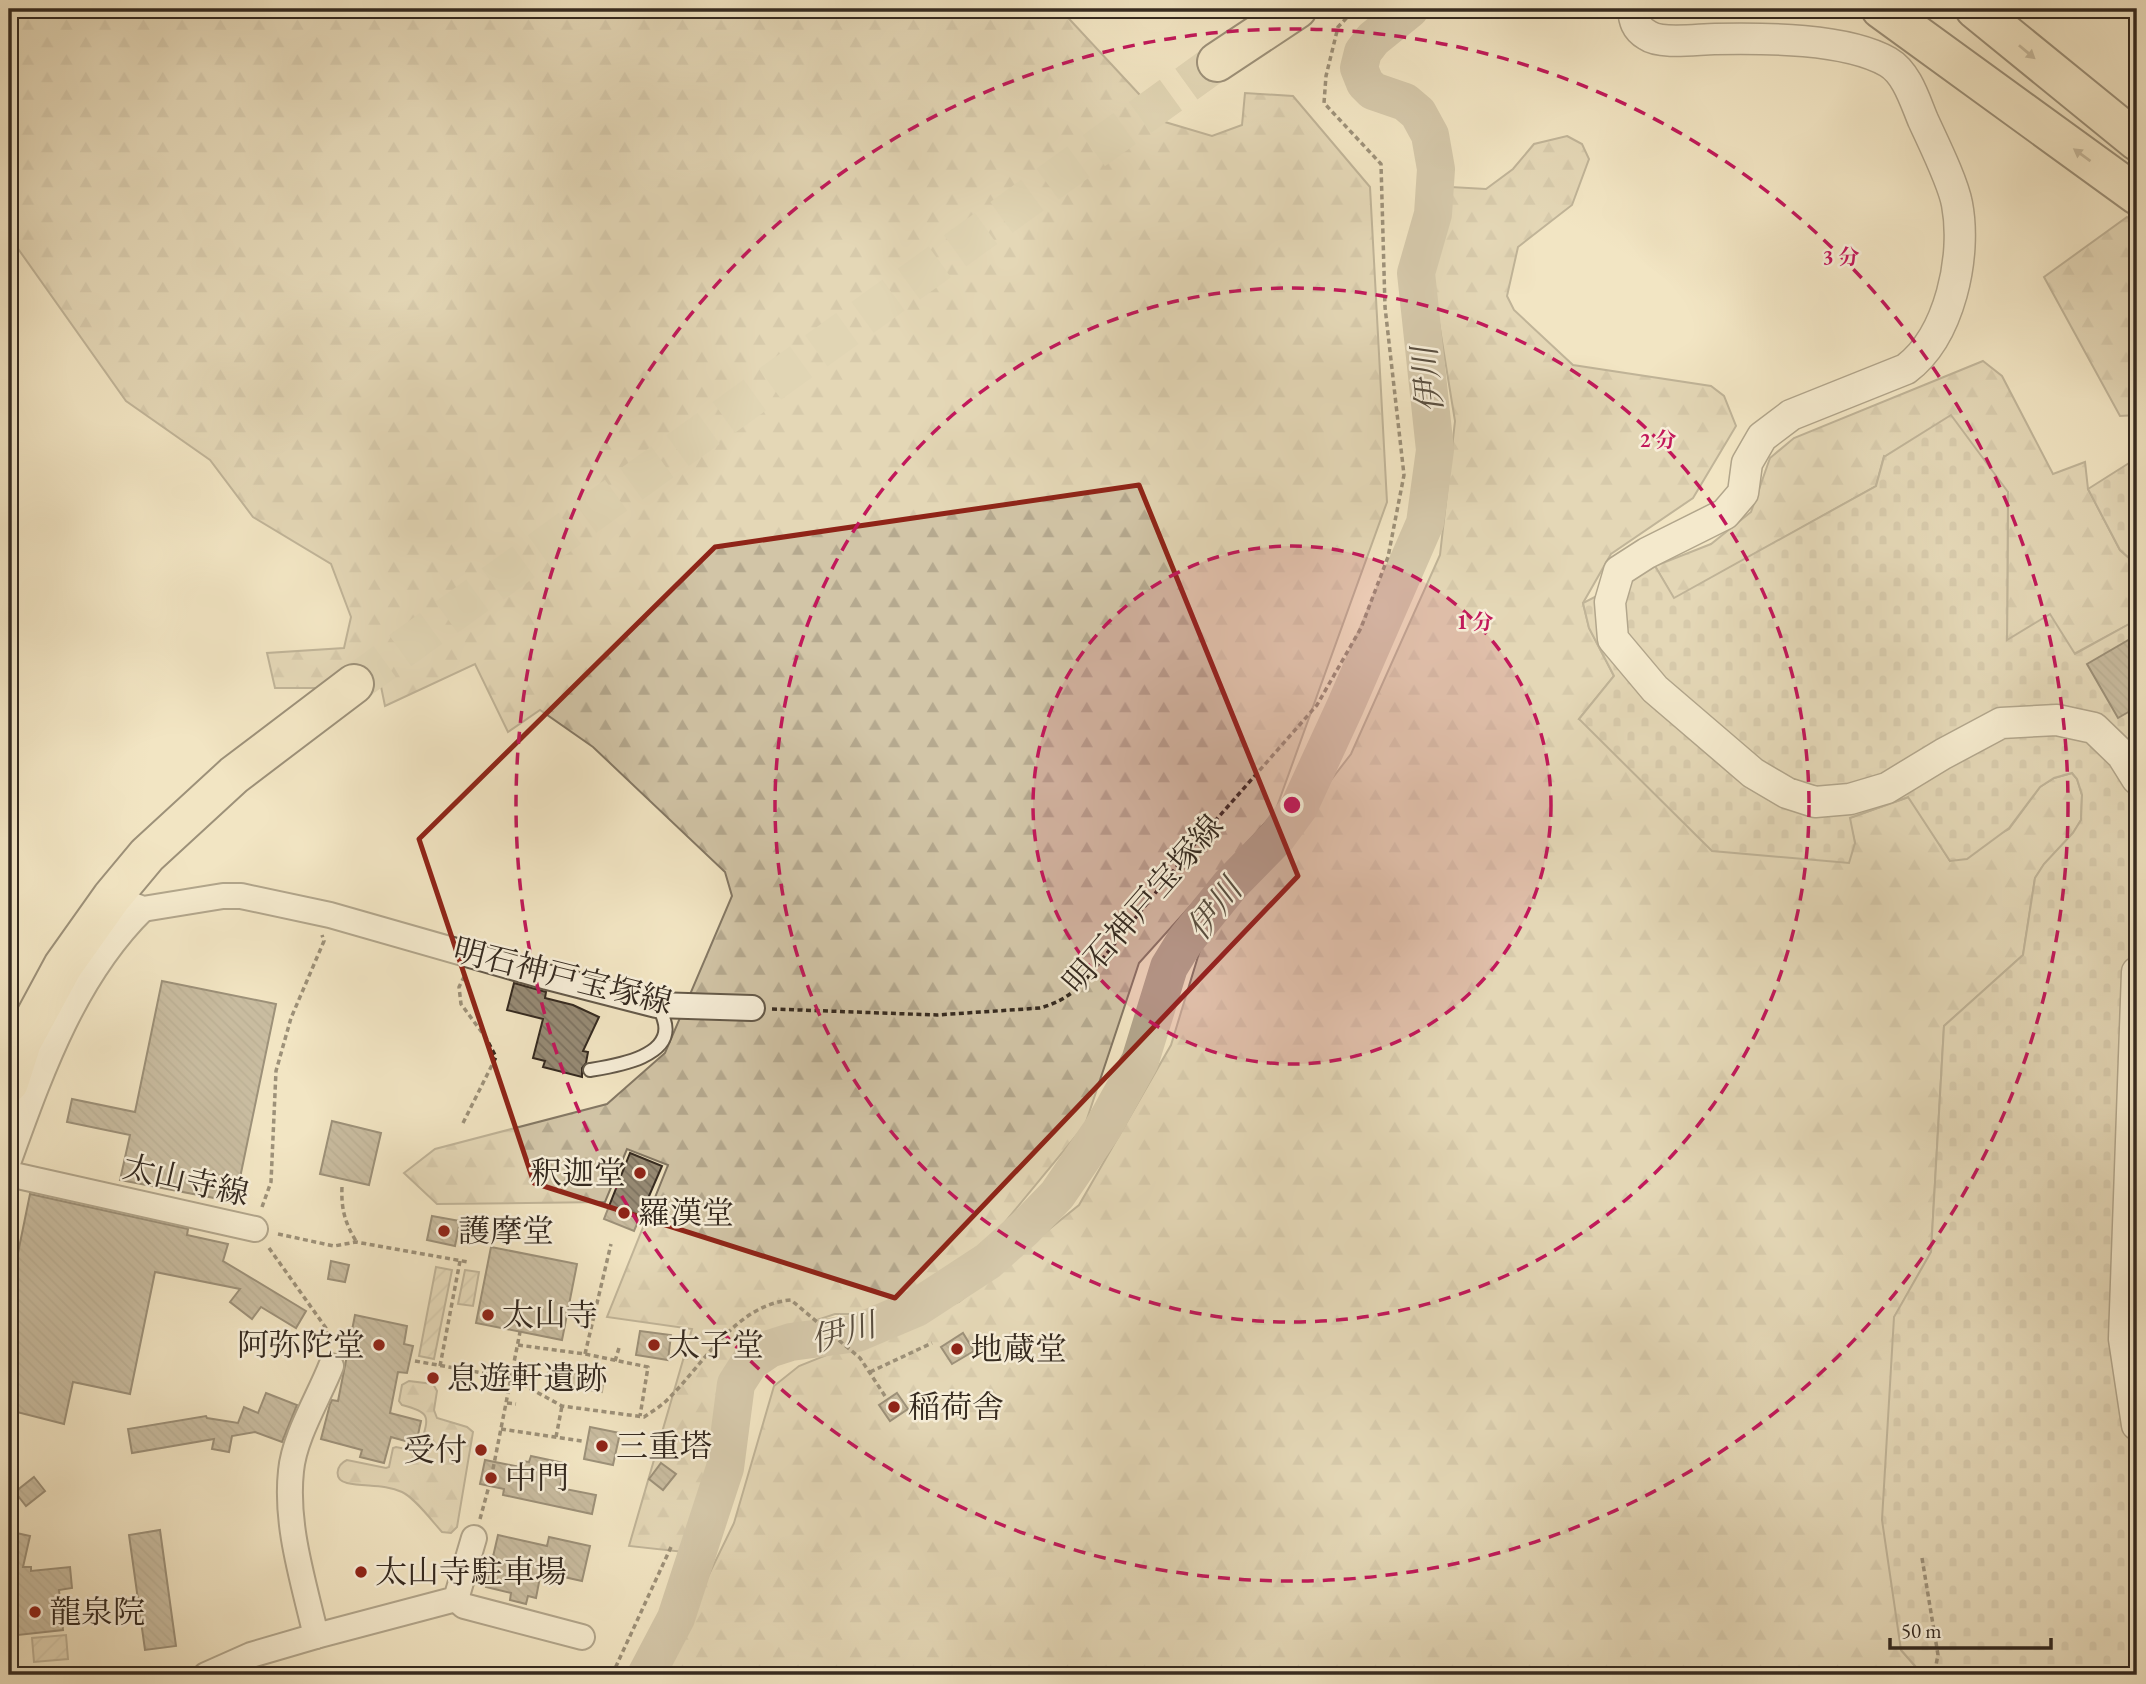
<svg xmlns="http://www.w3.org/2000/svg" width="2146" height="1684" viewBox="0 0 2146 1684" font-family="'EB Garamond','Noto Serif JP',serif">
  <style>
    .forest { fill: url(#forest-firs); stroke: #847864; stroke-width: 2 }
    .cemetery { fill: url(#cemetery-stones); stroke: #847864; stroke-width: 2 }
    .garden { fill: url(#garden-furrows); stroke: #847864; stroke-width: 2 }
    .water { fill: url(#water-rules); stroke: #807461; stroke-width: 2 }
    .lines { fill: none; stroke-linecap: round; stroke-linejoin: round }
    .river { stroke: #b2a58c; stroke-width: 38 }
    .building { fill: url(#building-back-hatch); stroke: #352a20; stroke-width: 2 }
    .primary-tunnel { stroke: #ccc0a2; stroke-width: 38; stroke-dasharray: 38 19; stroke-linecap: butt }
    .service-casing { stroke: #645949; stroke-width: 16 }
    .minor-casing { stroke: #645949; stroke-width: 28 }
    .tertiary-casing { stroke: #645949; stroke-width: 33 }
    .primary-casing { stroke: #352a20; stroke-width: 42 }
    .motorway-casing { stroke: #352a20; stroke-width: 42 }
    .path { stroke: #352a20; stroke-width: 3.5; stroke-dasharray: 5 3.5; stroke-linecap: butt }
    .service { stroke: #f7eed8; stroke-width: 12 }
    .minor { stroke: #f7eed8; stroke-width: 24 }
    .tertiary { stroke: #f7eed8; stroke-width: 30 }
    .primary { stroke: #f2e5c3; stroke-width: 38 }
    .motorway { stroke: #f2e5c3; stroke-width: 38 }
    .oneway { fill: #948872 }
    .marked { fill: none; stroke: #8f2418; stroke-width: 5; stroke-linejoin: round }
    .ring { fill: none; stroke: #c2185b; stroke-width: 3.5; stroke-dasharray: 12 9 }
    .poi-dot { fill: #8f2418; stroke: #f7eed8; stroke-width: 2.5 }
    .labels { text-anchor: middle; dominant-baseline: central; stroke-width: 5; stroke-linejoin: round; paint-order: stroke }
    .street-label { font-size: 32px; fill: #352a20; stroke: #f7eed8 }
    .poi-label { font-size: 32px; fill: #352a20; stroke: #f7eed8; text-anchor: start }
    .water-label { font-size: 33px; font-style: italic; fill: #5a4f40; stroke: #f7eed8 }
    .centre { fill: #c2185b; stroke: #f7eed8; stroke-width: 3.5 }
    .ring-label { font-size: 21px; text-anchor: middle; font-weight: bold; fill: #c2185b; stroke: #f7eed8; stroke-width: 5; stroke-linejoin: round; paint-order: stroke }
  </style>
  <defs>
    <pattern id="forest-firs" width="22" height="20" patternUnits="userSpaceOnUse" patternTransform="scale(1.75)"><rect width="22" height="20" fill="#d2c5a7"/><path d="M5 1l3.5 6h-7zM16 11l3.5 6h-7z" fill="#b5a98f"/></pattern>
    <pattern id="cemetery-stones" width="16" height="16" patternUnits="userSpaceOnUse" patternTransform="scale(1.75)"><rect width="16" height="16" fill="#d2c5a7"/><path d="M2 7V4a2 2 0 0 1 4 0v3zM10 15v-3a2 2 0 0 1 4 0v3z" fill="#b5a98f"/></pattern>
    <pattern id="garden-furrows" width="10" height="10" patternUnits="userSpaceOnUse" patternTransform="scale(1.75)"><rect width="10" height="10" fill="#d2c5a7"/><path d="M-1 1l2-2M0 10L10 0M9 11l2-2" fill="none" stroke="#b5a98f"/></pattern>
    <pattern id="water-rules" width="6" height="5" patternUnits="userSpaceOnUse" patternTransform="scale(1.75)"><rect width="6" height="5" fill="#b2a58c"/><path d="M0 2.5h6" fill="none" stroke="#928772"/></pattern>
    <pattern id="building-back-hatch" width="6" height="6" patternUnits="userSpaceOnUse" patternTransform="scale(1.75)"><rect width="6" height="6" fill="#978b75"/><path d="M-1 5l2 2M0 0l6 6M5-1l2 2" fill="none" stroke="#7c7260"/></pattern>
  </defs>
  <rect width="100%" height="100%" fill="#f2e5c3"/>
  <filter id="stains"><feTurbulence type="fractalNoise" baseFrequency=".00286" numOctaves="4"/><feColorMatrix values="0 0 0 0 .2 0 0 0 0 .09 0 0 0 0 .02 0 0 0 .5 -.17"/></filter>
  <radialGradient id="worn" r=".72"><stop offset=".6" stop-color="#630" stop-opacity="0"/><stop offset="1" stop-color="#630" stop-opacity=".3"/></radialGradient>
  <g class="forest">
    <path d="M9,9H1060L1165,122L1212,136L1242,125L1245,93L1293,96L1370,187L1387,502L1275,812L1139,963L1085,1125L996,1233L954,1266L874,1314H835L739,1346L719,1465L684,1552L629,1546L692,1329L607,1317L668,1165L627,1149L605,1202L437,1204L404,1173L435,1149L607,1104L665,1053L732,896L725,872L593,747L540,710L508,732L475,664L385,706L375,657L331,688H275L267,653L344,648L351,617L331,564L253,517L210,460L126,401L9,236Z"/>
    <path d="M1567,136L1582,144L1589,159L1572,205L1518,247L1507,296L1514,310L1573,365L1711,386L1724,396L1736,426L1693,498L1611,554L1583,603L1589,628L1614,676L1579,719L1855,843L1849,818L1909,797L1950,861L2009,829L2040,787L2054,778L2072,773L2077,779L2082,795L2081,820L2073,833L2044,864L2035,878L2023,955L1944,1026L1931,1252L1894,1318L1901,1650L1923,1675H660L734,1523L774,1386L799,1366L959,1302L1079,1205L1171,1045L1200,950L1351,754L1440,555L1455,421L1431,274L1451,187L1486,189L1513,169L1534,144Z"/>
    <path d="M2127,217L2137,224V415L2120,416L2044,277Z"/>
    <path d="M1983,361L2002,376L2053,474L2085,462L2088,489L2120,550L2137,565V634L2131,623L2074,654L2007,640L2008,492L1884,456L1876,486L1674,599L1655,566L1711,544L1751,512L1770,458L1794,438Z"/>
    <path d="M409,1381L433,1384L437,1391L434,1410L437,1418L467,1427L473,1432L457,1527L451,1533L442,1532C432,1521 415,1498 402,1492C385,1484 365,1487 347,1483C333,1480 336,1465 347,1460L386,1468L389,1467L393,1448L396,1447L416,1451L420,1448C427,1419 435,1413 402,1405L399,1401L402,1385Z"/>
  </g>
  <g class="cemetery">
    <path d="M1951,415L2008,492L2007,640L2050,614L2075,654L2131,623L2137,634V1675H1923L1901,1650L1882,1520L1894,1317L1931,1252L1944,1026L2023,955L2035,878L2044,864L2073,833L2081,820L2082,795L2077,779L2072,773L2054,778L2040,787L2009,828L1967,859L1950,861L1908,797L1850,818L1855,843L1849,863L1712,851L1579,719L1614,676L1589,628L1583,603L1655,566L1674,598L1876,486L1884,457Z"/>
    <path d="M2137,458V565L2120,550L2088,489Z"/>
  </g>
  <g class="garden">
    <path d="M436,1267L452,1270L434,1359L419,1356Z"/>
    <path d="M465,1270L479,1272L473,1306L458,1304Z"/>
    <path d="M66,1635L68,1659L34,1662L32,1638Z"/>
  </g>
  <path class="water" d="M549,1370L604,1378L602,1392L547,1383Z"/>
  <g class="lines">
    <path class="river" d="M646,1675L676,1618L725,1468L736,1384L750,1362L769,1349L791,1342L857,1333L916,1308L988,1261L1024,1229L1057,1195L1103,1128L1140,1061L1169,967L1185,941L1231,884L1277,837L1299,807L1345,707L1425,523L1435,450L1416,273L1433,214L1436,169L1430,135L1418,113L1405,102L1373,91L1365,83L1359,68L1363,52L1373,39L1410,9"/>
  </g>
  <g class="building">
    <path d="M2137,635V707L2118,718L2087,664Z"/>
    <path d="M162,981L276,1004L235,1202L120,1180L130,1135L67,1122L72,1099L135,1112Z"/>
    <path d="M514,983L546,992L545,998L573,1005L599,1017L583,1051L588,1052L586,1063L582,1068V1077L543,1067L545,1061L533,1058L543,1019L507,1010Z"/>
    <path d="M332,1121L381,1133L369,1185L320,1174Z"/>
    <path d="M630,1153L662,1166L634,1231L604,1219Z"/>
    <path d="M30,1194L188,1229L187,1235L228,1244L223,1261L306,1311L296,1328L261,1307L252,1319L230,1302L240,1289L155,1272L130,1394L73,1382L64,1424L9,1410V1297Z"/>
    <path d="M432,1216L460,1221L455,1246L427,1240Z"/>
    <path d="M491,1247L577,1264L562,1340L476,1323Z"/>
    <path d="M331,1261L349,1265L345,1282L328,1279Z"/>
    <path d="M355,1315L407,1326L404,1344L413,1346L407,1373L398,1372L390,1413L421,1421L416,1444L391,1437L384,1463L360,1457L362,1450L321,1439L330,1404L332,1400L338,1401Z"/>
    <path d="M640,1331L671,1335L668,1360L636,1355Z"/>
    <path d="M963,1333L974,1351L952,1364L941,1347Z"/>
    <path d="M266,1393L297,1405L282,1442L255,1432L232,1436L229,1452L212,1449L214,1439L132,1453L128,1429L206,1416L207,1418L238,1423L244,1407L258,1413Z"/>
    <path d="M897,1393L908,1409L890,1421L879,1405Z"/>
    <path d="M590,1427L620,1433L613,1465L584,1459Z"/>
    <path d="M531,1456L564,1463L560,1488L596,1495L592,1514L503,1495L504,1489L480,1484L485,1460L520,1467L522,1461L529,1462Z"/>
    <path d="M661,1463L676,1474L663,1490L649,1479Z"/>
    <path d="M34,1477L45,1491L26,1506L15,1492Z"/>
    <path d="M160,1530L176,1646L145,1650L129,1535Z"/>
    <path d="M12,1532L30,1536L23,1567H31V1571L70,1567L72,1588L59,1590L63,1630L9,1636V1549Z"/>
    <path d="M498,1535L547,1546L549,1537L590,1546L582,1581L541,1572L536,1598L528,1596L526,1604L510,1600L511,1593L486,1587Z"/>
  </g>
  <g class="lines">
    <path class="primary-tunnel" d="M354,684L1217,62"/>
    <g class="service-casing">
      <path id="service" d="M590,1070C614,1066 676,1057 664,1020C663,1015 659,1009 656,1005"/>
    </g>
    <g class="minor-casing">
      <g id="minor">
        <path d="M112,897L143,909L223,896H241L330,915L547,977L656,1005L752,1008"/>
        <path d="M9,1160C41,1072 74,977 143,909"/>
        <path d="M9,1174L255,1229"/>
        <path d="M456,1599L464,1606L582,1637"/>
        <path d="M316,1636L456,1599L474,1538"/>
        <path d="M206,1675L251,1655L316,1636C304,1583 285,1526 291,1471C294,1437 319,1397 331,1366"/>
      </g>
    </g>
    <g class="tertiary-casing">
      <g id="tertiary">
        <path d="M1633,9C1634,20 1636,29 1647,35C1661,45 1698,39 1715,39C1764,38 1846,38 1888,62C1907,73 1915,101 1923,120C1933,142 1953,182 1957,204C1967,256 1950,336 1906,369L1791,415L1762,437L1747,463L1743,493L1725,514L1647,553L1619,571L1610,602L1613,639L1655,689L1753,773L1787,793L1815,802L1850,799L1887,788L1943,754L2001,723L2057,720L2094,728L2122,755L2137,779"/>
        <path d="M2137,972L2124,1339L2137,1425"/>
      </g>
    </g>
    <g class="primary-casing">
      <g id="primary">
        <path d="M1217,62L1297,9"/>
        <path d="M9,1083L22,1042L63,966L112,897L147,855L234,775L354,684"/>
      </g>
    </g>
    <g class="motorway-casing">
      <g id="motorway">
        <path d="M1881,9L2137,195"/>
        <path d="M1975,9L2137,141"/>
      </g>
    </g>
    <g class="path">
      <path d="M772,1009L937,1015L1040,1008C1056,1004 1071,995 1083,983L1194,845L1317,705L1361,628L1388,557L1404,475L1385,307L1381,164L1324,103L1326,76L1338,27L1355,9"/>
      <path d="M463,1123L496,1057L486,1038L461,1004L459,987L464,977"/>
      <path d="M342,1187C341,1209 345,1223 356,1241"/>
      <path d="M262,1207L271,1182L276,1071L291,1018L324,941L322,935"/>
      <path d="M278,1234L334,1246L356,1242L468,1262"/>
      <path d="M269,1248L326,1328L331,1344"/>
      <path d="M518,1345L585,1354L648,1367L640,1416"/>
      <path d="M585,1354L611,1244"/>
      <path d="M415,1361L511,1378L562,1406L644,1417C653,1411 663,1405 670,1397C704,1363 737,1304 791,1300L860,1358L885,1396"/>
      <path d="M615,1361L619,1348"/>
      <path d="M440,1366L460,1261"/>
      <path d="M870,1372L932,1343"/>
      <path d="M507,1403L516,1404"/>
      <path d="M501,1429L582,1441"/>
      <path d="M556,1437L562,1406"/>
      <path d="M493,1469L520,1332"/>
      <path d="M480,1519L489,1486"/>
      <path d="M1922,1558L1938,1655L1934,1675"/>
      <path d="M612,1675L671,1547"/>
    </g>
    <use href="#service" class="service"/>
    <use href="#minor" class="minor"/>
    <use href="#tertiary" class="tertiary"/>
    <use href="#primary" class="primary"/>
    <use href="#motorway" class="motorway"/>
  </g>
  <defs><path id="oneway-solid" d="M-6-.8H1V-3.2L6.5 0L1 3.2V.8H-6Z" transform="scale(1.75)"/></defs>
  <g class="oneway">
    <use href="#oneway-solid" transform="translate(2027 52) rotate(40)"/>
    <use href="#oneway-solid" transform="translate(2082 155) rotate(-144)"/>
  </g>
  <path d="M0 0H2146V1684H0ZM1139,485L1298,876L895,1298L534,1183L419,839L715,547Z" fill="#f2e5c3" fill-opacity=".55" fill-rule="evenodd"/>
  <path class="marked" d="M1139,485L1298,876L895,1298L534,1183L419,839L715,547Z"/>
  <circle cx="1292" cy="805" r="259" fill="#c2185b" fill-opacity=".12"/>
  <g class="ring">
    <circle cx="1292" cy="805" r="259"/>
    <circle cx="1292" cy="805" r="517"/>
    <circle cx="1292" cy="805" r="776"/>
  </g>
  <g class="poi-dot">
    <circle cx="640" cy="1173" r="7"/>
    <circle cx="624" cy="1213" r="7"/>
    <circle cx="444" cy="1231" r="7"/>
    <circle cx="488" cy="1315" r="7"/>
    <circle cx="379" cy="1345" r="7"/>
    <circle cx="654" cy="1345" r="7"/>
    <circle cx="957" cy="1349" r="7"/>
    <circle cx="433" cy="1378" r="7"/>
    <circle cx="894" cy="1407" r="7"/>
    <circle cx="602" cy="1446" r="7"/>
    <circle cx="481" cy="1450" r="7"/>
    <circle cx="491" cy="1478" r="7"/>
    <circle cx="361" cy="1572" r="7"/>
    <circle cx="35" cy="1612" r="7"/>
  </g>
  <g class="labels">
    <g class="street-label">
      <text transform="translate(1143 904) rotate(-49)">明石神戸宝塚線</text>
      <text transform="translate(563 976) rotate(14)">明石神戸宝塚線</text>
      <text transform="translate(186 1180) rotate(13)">太山寺線</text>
    </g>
    <g class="poi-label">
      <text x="626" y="1173" text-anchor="end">釈迦堂</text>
      <text x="638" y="1213">羅漢堂</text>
      <text x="458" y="1231">護摩堂</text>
      <text x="502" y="1315">太山寺</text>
      <text x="365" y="1345" text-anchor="end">阿弥陀堂</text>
      <text x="668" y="1345">太子堂</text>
      <text x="971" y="1349">地蔵堂</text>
      <text x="447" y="1378">息遊軒遺跡</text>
      <text x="908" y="1407">稲荷舎</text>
      <text x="616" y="1446">三重塔</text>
      <text x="467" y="1450" text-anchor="end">受付</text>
      <text x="505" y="1478">中門</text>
      <text x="375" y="1572">太山寺駐車場</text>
      <text x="49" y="1612">龍泉院</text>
    </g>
    <g class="water-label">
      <text transform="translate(1427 380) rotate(-96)">伊川</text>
      <text transform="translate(1214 909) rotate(-52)">伊川</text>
      <text transform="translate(843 1332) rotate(-15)">伊川</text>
    </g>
  </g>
  <circle cx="1292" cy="805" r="10" class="centre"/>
  <g class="ring-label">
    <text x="1841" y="264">3 分</text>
    <text x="1658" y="447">2 分</text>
    <text x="1475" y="629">1 分</text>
  </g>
  <rect width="2146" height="1684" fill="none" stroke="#f2e5c3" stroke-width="35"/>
  <rect x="10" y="10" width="2125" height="1663" fill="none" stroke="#352a20" stroke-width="3.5"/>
  <rect x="18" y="18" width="2111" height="1649" fill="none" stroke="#352a20" stroke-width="2"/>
  <path d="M1890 1638v10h161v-10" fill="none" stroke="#352a20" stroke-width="3.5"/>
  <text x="1901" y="1638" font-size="21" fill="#352a20" stroke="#f7eed8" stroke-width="5" paint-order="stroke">50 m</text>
  <rect width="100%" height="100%" filter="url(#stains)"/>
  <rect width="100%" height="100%" fill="url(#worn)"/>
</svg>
